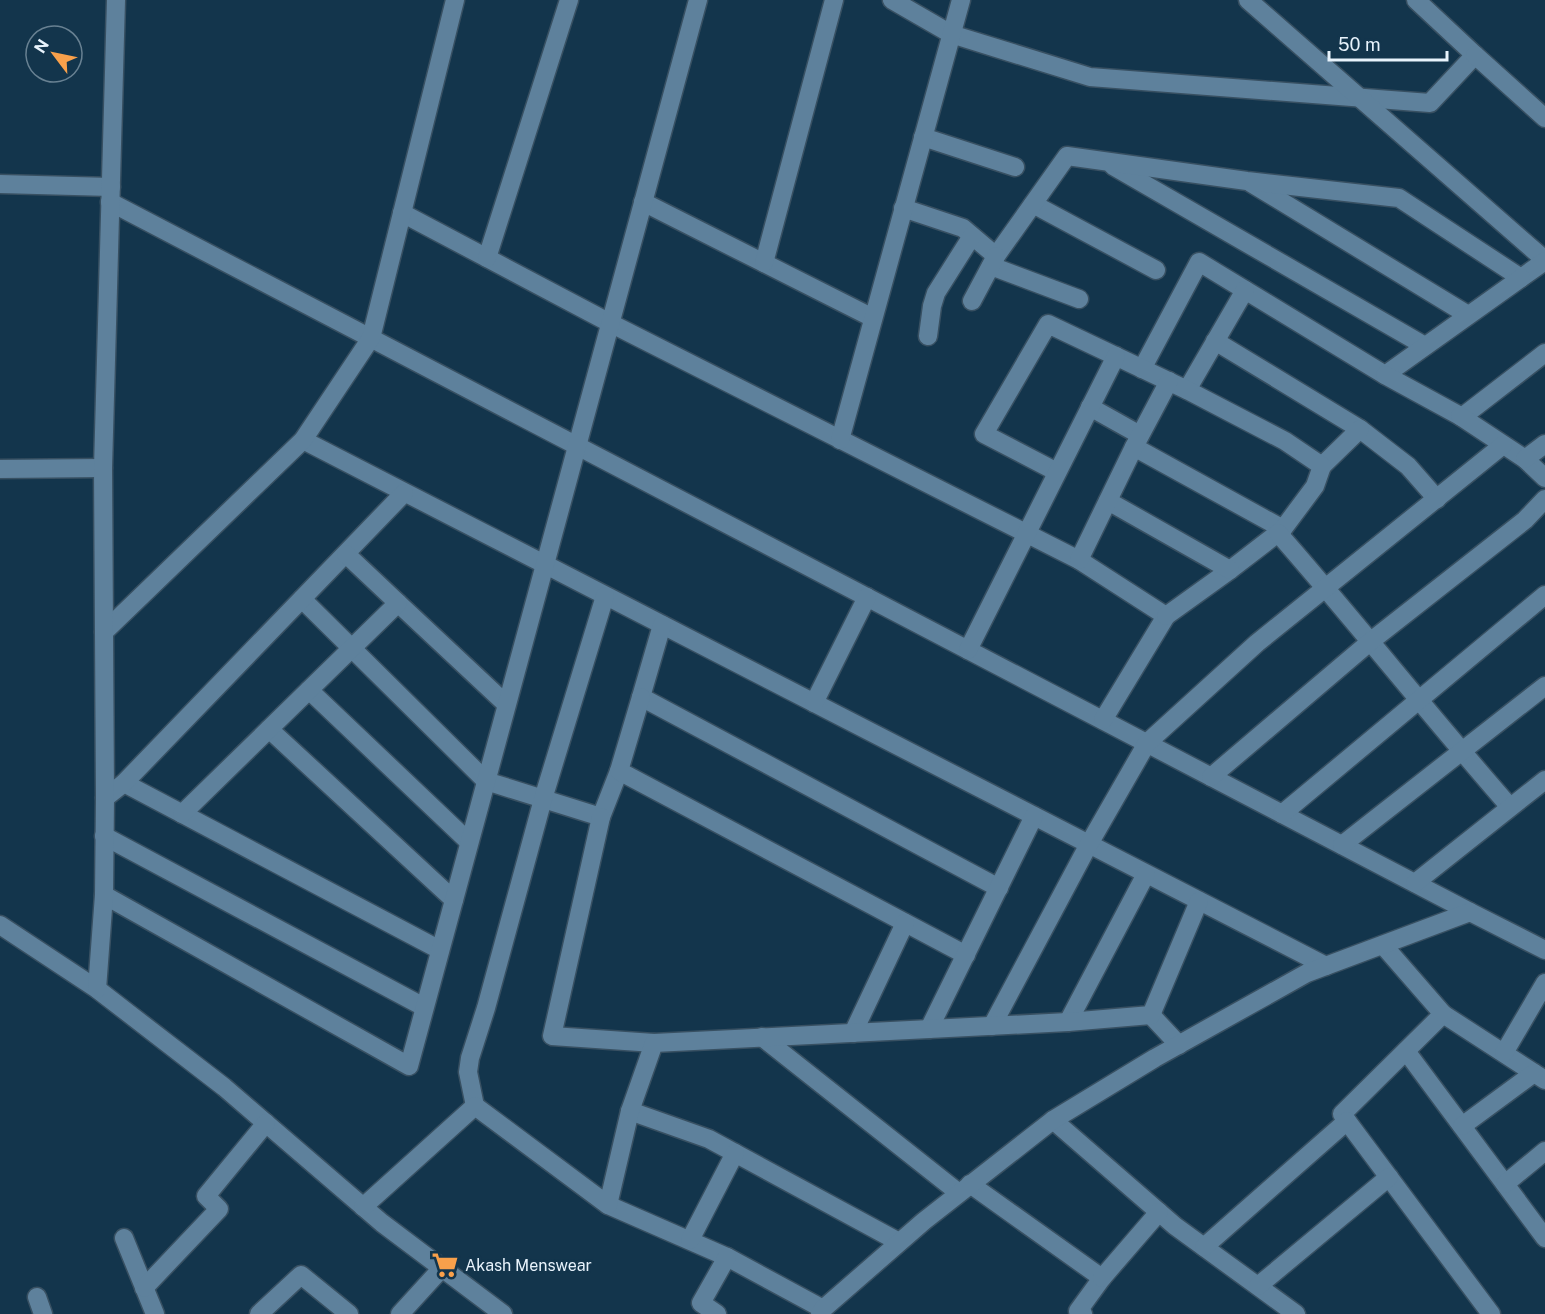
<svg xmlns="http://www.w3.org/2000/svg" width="1545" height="1314" viewBox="0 0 1545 1314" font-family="'Public Sans',sans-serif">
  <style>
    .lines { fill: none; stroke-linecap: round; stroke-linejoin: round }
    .minor-casing { stroke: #385062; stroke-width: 21 }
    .minor { stroke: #5e819c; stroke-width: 18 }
    .labels { text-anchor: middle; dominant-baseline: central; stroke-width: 5; stroke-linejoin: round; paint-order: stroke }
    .poi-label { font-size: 16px; fill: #e8f3fc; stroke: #13354c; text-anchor: start }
  </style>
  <rect width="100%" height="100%" fill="#13354c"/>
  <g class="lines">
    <g class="minor-casing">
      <g id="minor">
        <path d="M892,0L951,34L1090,77L1430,103L1475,55L1416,0"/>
        <path d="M1248,0L1545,260"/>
        <path d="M1475,55L1545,118"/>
        <path d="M923,137L1015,167"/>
        <path d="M1113,166L1425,346"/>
        <path d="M1251,183L1468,315"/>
        <path d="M0,184L111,187"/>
        <path d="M110,202L1470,912"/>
        <path d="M643,202L873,318"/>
        <path d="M1033,204L1156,270"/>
        <path d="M903,208L963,228L996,256L1067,156L1247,181L1399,198L1521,278L1545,261"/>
        <path d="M402,213L610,323L1079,560L1166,616L1103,720"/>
        <path d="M487,258L569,0"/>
        <path d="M764,263L834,0"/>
        <path d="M991,266L1079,299"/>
        <path d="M972,301L996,256"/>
        <path d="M928,336L932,306L936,293L972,236"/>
        <path d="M1215,341L1360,429L1408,466L1437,499"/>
        <path d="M1142,369L1199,262L1385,375L1521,278"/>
        <path d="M1385,375L1462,417L1545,353"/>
        <path d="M1187,390L1245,290"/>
        <path d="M1090,407L1140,435"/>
        <path d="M1460,416L1525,459L1545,478"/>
        <path d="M303,440L1326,966"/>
        <path d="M840,440L961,0"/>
        <path d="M1134,447L1283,529"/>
        <path d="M1525,459L1545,444"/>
        <path d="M1322,466L1360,429"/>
        <path d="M0,469L103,468"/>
        <path d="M1057,472L984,434L1048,324L1187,390L1285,441L1322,466L1315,486L1283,529L1230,570L1166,616"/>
        <path d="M1108,501L1230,570"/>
        <path d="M1278,533C1357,623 1431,717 1510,807"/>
        <path d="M1079,560L1134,447L1169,381"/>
        <path d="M302,599L486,781L601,817L619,771"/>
        <path d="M398,603L506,704"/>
        <path d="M662,625L641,697L999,888"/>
        <path d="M104,632L303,440L371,338L455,0"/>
        <path d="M968,650L1116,356"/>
        <path d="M309,690L469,842"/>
        <path d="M641,697L619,771L966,955"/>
        <path d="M814,703L867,597"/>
        <path d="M269,729L454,900"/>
        <path d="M1211,777L1371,641L1525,520L1545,499"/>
        <path d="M124,783L440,950"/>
        <path d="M105,798L124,783L404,493"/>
        <path d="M182,814L398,603L346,554"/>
        <path d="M1282,814L1545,595"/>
        <path d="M601,817L552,1036L654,1043"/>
        <path d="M104,836L424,1007"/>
        <path d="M1342,845L1545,686"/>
        <path d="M1415,883L1545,780"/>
        <path d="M104,895L409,1066L698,0"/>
        <path d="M0,925L97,989L224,1087L382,1223L503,1314"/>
        <path d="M97,989L104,895L105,798L103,468L116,0"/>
        <path d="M1443,1014L1545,1080"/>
        <path d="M1151,1015L1179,1045"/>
        <path d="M1068,1022L1146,874"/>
        <path d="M992,1026L1089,844L1147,743L1257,643L1503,445"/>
        <path d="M929,1029L1034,816"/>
        <path d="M853,1033L905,923"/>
        <path d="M762,1037L959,1193"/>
        <path d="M1406,1051L1545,1238"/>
        <path d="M1504,1053L1545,983"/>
        <path d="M475,1106L468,1072L470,1058L486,1008L543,799L605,596"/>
        <path d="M630,1111L709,1139L899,1242"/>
        <path d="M1053,1120L1175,1226L1296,1314"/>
        <path d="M1347,1121L1342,1114L1443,1014L1383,945"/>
        <path d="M1462,1126L1534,1073"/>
        <path d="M970,1184L1102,1278L1078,1311L1083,1314"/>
        <path d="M1505,1184L1545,1151"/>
        <path d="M608,1205L727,1257L823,1309"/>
        <path d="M363,1207L475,1106L608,1205L630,1111L654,1043L1068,1022L1151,1015L1199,901"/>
        <path d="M124,1238L155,1314"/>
        <path d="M690,1240L735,1153"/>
        <path d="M1204,1247L1347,1121L1491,1314"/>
        <path d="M1102,1278L1159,1212"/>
        <path d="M1258,1286L1389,1177"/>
        <path d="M144,1288L219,1209L206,1196L266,1123"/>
        <path d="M37,1297L43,1314"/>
        <path d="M259,1314L301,1275L349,1314"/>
        <path d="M400,1314L442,1268"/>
        <path d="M717,1314L701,1303L727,1257"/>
        <path d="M820,1314L823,1309L924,1221L1053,1120L1155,1058L1307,973L1470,912L1545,950"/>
      </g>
    </g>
    <use href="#minor" class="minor"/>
  </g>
  <defs>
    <g id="supermarket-bare" transform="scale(2.07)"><path d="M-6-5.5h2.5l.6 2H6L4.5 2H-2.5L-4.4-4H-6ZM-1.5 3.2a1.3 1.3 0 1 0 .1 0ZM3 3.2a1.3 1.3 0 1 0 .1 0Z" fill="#f8a04b" stroke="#13354c" stroke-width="2.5" paint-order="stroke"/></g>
  </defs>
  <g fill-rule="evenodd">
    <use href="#supermarket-bare" x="445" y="1265"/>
  </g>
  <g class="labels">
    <g class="poi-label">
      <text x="465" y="1265">Akash Menswear</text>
    </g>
  </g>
  <g transform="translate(54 54) rotate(302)"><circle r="28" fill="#13354c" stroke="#688192" stroke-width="1.5"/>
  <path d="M0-4.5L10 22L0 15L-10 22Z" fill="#f8a04b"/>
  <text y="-9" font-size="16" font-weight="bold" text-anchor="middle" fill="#e8f3fc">N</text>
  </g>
  <path d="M1329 51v9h118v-9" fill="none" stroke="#e8f3fc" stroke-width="3"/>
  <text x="1338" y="51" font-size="18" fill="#e8f3fc" stroke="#13354c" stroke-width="4.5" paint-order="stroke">50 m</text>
</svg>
